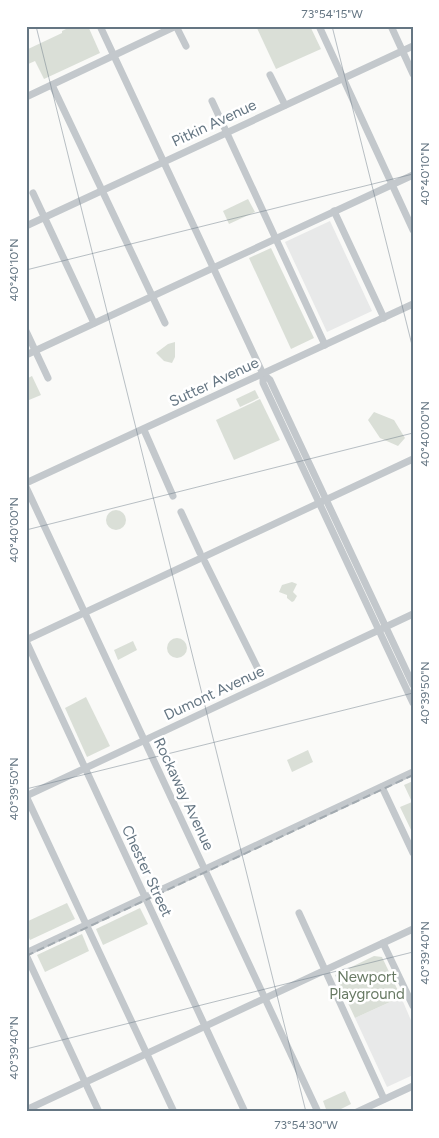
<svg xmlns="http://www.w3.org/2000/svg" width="439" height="1138" viewBox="0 0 439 1138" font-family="Figtree,sans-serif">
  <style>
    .built { fill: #e8e9e9 }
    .green { fill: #dadfd7 }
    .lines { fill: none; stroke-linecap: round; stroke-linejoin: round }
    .minor { stroke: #c3c8cc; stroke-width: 7 }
    .rail { stroke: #a2aab0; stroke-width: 2; stroke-dasharray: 8 4; stroke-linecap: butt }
    .ticks { fill: none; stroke: #657683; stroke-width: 1; stroke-opacity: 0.45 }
    .labels { text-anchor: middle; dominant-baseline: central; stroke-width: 5; stroke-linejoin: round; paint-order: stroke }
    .street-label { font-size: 15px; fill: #657683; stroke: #fff }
    .park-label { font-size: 15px; fill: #687a64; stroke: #fff }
    .neatline { fill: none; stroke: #657683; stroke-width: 2 }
    .ticks-label { font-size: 12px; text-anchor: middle; fill: #657683 }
  </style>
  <rect width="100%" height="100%" fill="#fafaf8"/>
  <g class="built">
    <path d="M330,221L372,311L327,332L285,242Z"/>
    <path d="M401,997L413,1025V1075L387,1087L355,1018Z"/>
  </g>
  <g class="green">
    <path d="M72,26H88L100,53L44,79L35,61L26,65V50L62,33V31Z"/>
    <path d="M256,26H310L321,49L276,69Z"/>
    <path d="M248,199L255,212L229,224L223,211Z"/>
    <path d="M271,248L314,338L291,349L249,258Z"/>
    <path d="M175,342V357L172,363L164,361L156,353L168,344Z"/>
    <path d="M32,376L41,395L29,400L26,394V379Z"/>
    <path d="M255,390L259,398L240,407L236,399Z"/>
    <path d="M260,399L280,440L234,460L216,420Z"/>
    <path d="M374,412L394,420L405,438L398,446L380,438L368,420Z"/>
    <circle cx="116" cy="520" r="10"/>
    <path d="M292,582L297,584L293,592L297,596L294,601L292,602L287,598V595L279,592L282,585Z"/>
    <circle cx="177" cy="648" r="10"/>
    <path d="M133,641L137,650L118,660L114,650Z"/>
    <path d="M86,697L110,746L87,757L65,708Z"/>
    <path d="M308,750L313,762L292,772L287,760Z"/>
    <path d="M413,781V834L400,807L412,802L404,785Z"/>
    <path d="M67,903L75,919L30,940L26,932V922Z"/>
    <path d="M140,908L148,924L103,945L96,929Z"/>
    <path d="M82,934L89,951L45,972L37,955Z"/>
    <path d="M374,956L382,957L401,997L355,1018L335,975Z"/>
    <path d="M345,1091L351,1104L335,1112H327L323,1101Z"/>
  </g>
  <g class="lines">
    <g class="minor">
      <path d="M100,26L263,374L270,380L413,685"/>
      <path d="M176,26L186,46"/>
      <path d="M319,26L413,230"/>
      <path d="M391,26L413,74"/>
      <path d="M270,75L285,105"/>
      <path d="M52,85L165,323"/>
      <path d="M26,97L176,26"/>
      <path d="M212,101L325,345"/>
      <path d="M33,193L94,323"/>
      <path d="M334,211L384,318"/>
      <path d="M26,226L413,46"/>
      <path d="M26,331L48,378"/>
      <path d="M26,355L413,175"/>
      <path d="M263,374V383L413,703"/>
      <path d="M144,430L173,496"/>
      <path d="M26,483L413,304"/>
      <path d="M26,487L318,1112"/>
      <path d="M181,512L200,553"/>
      <path d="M205,562L261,675"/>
      <path d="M26,640L413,459"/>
      <path d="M26,641L245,1112"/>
      <path d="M382,787L413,853"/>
      <path d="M26,796L413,614"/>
      <path d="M26,796L174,1112"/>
      <path d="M299,913L384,1099"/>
      <path d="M383,943L413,1006"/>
      <path d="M26,953L413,772"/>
      <path d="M26,955L99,1112"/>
      <path d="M26,1110L413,929"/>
      <path d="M357,1112L413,1086"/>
    </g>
    <path class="rail" d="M26,956L413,775"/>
  </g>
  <path class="ticks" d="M36,26L306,1112M332,26L413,349M26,270L413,174M26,530L413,433M26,789L413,693M26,1049L413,952"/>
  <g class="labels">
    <g class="street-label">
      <text transform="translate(214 123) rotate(-25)">Pitkin Avenue</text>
      <text transform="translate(214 382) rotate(-25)">Sutter Avenue</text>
      <text transform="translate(214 693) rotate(-25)">Dumont Avenue</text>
      <text transform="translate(184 794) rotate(65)">Rockaway Avenue</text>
      <text transform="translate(147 871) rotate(65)">Chester Street</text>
    </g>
    <g class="park-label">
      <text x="367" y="977">Newport<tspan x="367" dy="17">Playground</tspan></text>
    </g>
  </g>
  <rect width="439" height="1138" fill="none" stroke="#ffffff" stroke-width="55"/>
  <rect x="28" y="28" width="384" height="1082" class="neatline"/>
  <g class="ticks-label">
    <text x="332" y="18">73°54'15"W</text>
    <text transform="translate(425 174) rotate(-90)" y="4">40°40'10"N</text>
    <text transform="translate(14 270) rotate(-90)" y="4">40°40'10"N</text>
    <text transform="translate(425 434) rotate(-90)" y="4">40°40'00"N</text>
    <text transform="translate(14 530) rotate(-90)" y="4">40°40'00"N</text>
    <text transform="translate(425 693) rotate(-90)" y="4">40°39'50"N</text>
    <text transform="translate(14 789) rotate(-90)" y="4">40°39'50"N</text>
    <text transform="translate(425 953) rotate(-90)" y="4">40°39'40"N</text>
    <text transform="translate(14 1048) rotate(-90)" y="4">40°39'40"N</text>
    <text x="306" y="1129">73°54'30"W</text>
  </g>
</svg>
